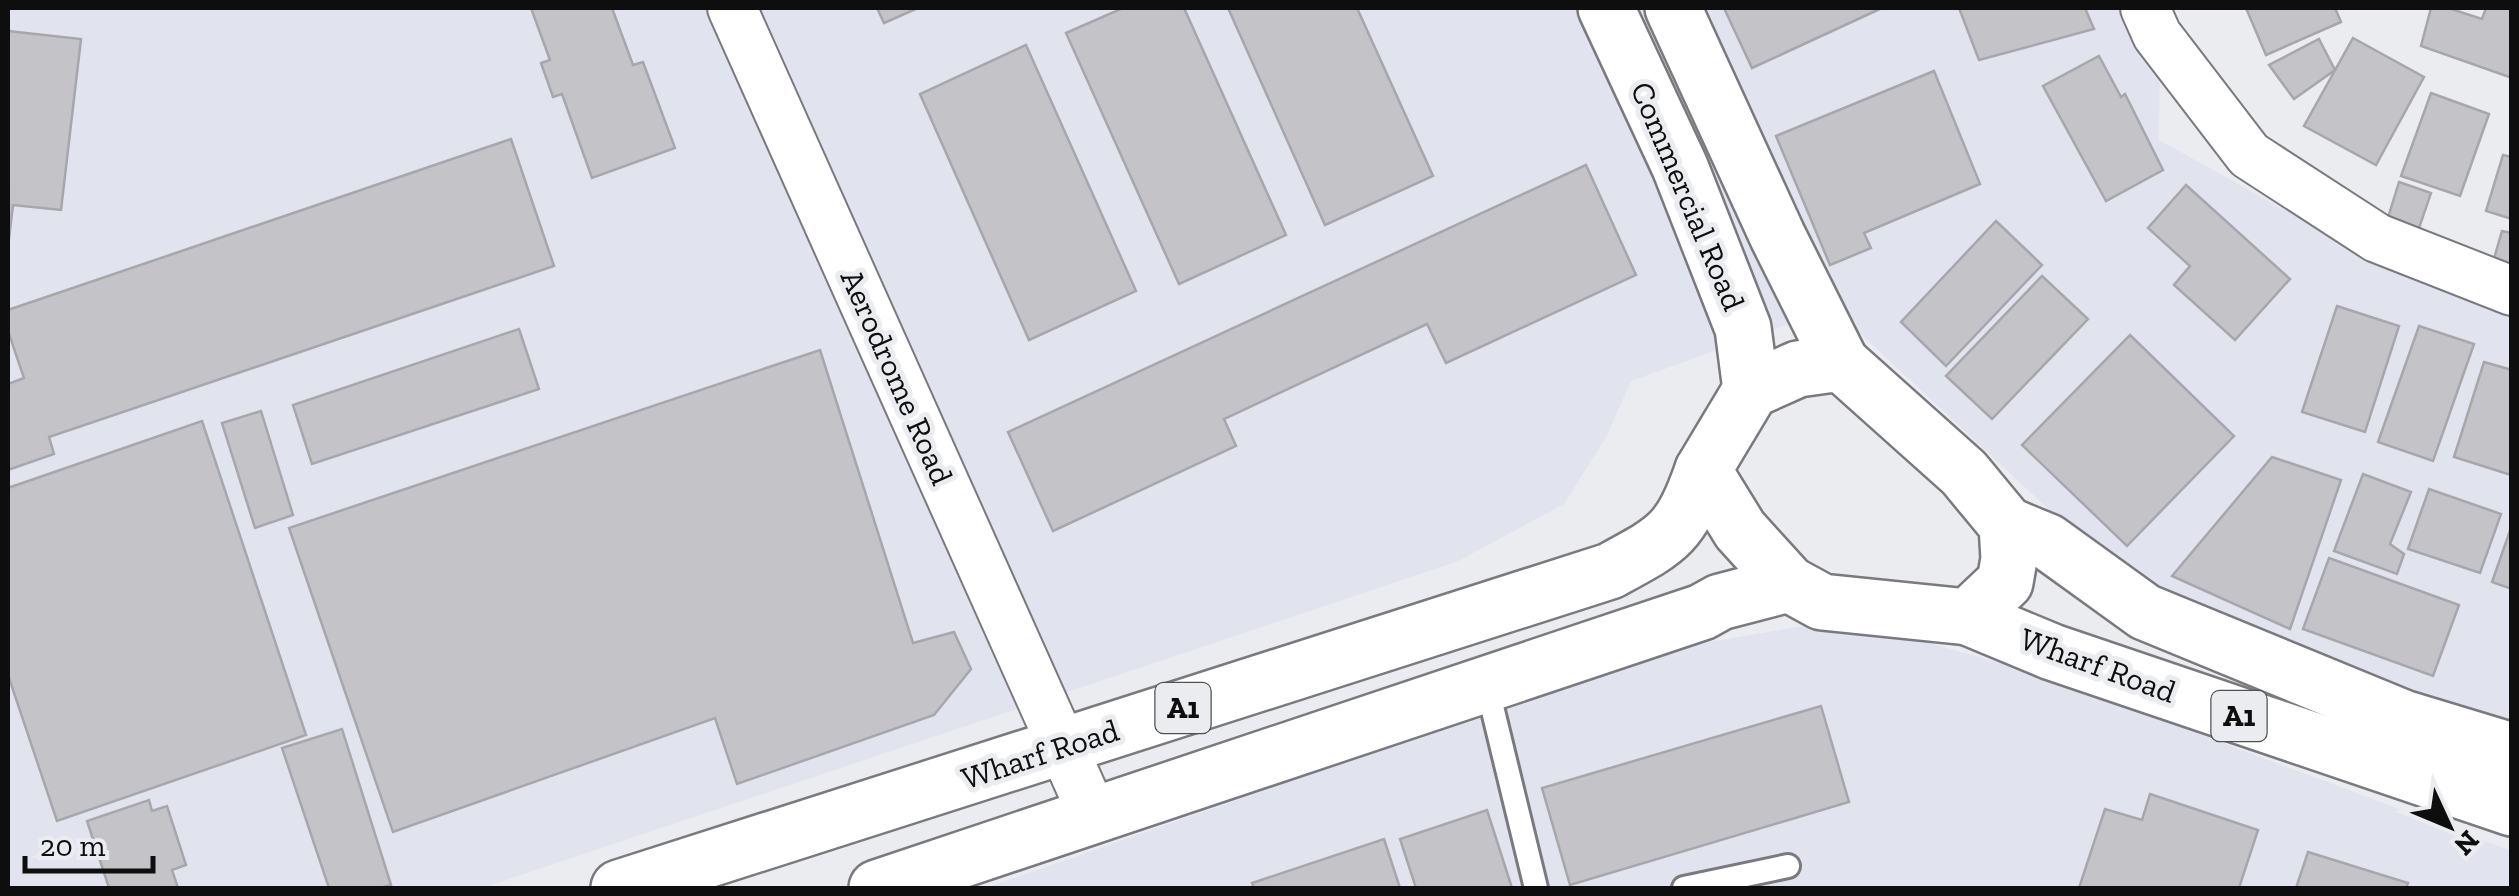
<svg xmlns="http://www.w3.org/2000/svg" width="2519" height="896" viewBox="0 0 2519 896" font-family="'Zilla Slab',serif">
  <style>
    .built { fill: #e1e3ef }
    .building { fill: #c4c4c8; stroke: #a7a7ab; stroke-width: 2.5 }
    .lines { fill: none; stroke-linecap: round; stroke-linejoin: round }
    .lane-casing { stroke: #7a7a7e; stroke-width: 28 }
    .street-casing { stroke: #7a7a7e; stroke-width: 52 }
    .secondary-casing { stroke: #7a7a7e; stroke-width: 60 }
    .primary-casing { stroke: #7a7a7e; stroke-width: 60 }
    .lane { stroke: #fff; stroke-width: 22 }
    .street { stroke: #fff; stroke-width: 48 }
    .secondary { stroke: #fff; stroke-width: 55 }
    .primary { stroke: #fff; stroke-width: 55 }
    .labels { text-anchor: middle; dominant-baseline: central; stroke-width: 10; stroke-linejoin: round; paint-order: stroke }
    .shield { fill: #ebecf0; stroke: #505152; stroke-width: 2.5 }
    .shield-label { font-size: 30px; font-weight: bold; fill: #0e0e0f }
    .street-label { font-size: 32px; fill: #0e0e0f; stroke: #ebecf0 }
  </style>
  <rect width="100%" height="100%" fill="#ebecf0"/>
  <g class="built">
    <path d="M8,8H2150L2160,40L2159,140L2321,230L2511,318V723L2151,605L1833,308L1631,381L1606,437L1564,504L1456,562L482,888H8Z"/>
    <path d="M1844,619L2036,673L2512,851L2511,888H985L1669,649Z"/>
  </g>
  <g class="building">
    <path d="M531,8H612L633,65L643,62L675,148L592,178L562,94L553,97L541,63L550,60Z"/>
    <path d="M877,8H918L884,23Z"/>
    <path d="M1123,8H1184L1286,235L1179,284L1066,33Z"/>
    <path d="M1228,8H1357L1433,176L1325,225Z"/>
    <path d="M1724,8H1882L1752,68Z"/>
    <path d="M1959,8H2085L2094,29L1979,60Z"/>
    <path d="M2246,8H2335L2341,22L2266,55Z"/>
    <path d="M2431,8H2448L2482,19L2486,8H2512V78L2421,46Z"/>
    <path d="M8,31L81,39L61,210L13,205L9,239Z"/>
    <path d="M2353,38L2424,77L2376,165L2304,126Z"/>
    <path d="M2319,39L2335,70L2294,99L2269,65Z"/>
    <path d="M1026,45L1136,291L1029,340L920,94Z"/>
    <path d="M2099,56L2121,97L2125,94L2163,170L2106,201L2043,86Z"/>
    <path d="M1934,71L1980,184L1864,233L1871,248L1830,265L1776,136Z"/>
    <path d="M2431,93L2489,114L2460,196L2401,176Z"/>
    <path d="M511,139L554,266L49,437L54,454L8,470V384L24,378L8,331V310Z"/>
    <path d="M2503,155L2512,157V219L2486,211Z"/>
    <path d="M1586,165L1636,275L1446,363L1427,324L1224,419L1236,446L1053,531L1008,432Z"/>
    <path d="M2399,182L2431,193L2418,231L2387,221Z"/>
    <path d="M2186,185L2290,279L2235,340L2174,285L2190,266L2148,228Z"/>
    <path d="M1996,221L2042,265L1946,366L1901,322Z"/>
    <path d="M2502,231L2512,233V267L2493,262Z"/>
    <path d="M2042,276L2088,319L1992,419L1946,376Z"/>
    <path d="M2337,306L2399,326L2365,432L2302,412Z"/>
    <path d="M2419,326L2474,344L2433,461L2378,442Z"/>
    <path d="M519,329L539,389L312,464L293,405Z"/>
    <path d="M2130,335L2234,436L2127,546L2022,445Z"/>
    <path d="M820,350L913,643L954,632L971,669L934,715L737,784L715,718L393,832L289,528Z"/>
    <path d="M2484,362L2512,370L2511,475L2454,457Z"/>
    <path d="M261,411L293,515L255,528L222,423Z"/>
    <path d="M202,421L306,735L57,821L8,675V488Z"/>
    <path d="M2272,457L2341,480L2290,629L2172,576Z"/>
    <path d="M2363,474L2411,492L2390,544L2404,554L2397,574L2334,551Z"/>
    <path d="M2429,489L2501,514L2480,573L2408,549Z"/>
    <path d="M2512,525V589L2492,582Z"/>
    <path d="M2329,558L2459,605L2433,676L2303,629Z"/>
    <path d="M1821,706L1849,802L1570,885L1542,788Z"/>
    <path d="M342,729L391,885L380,888H329L282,748Z"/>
    <path d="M2150,794L2258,830L2239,888H2079L2105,809L2142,820Z"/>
    <path d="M149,800L152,811L167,806L186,865L172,870L178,888H109L87,821Z"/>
    <path d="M1487,810L1512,888H1416L1400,839Z"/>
    <path d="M1384,839L1400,888H1254L1252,883Z"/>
    <path d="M2308,852L2408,883L2406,888H2296Z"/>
  </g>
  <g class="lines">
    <g class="lane-casing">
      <g id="lane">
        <path d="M1487,686L1536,888"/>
        <path d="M1684,888L1788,866"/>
      </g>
    </g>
    <g class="street-casing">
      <g id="street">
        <path d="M732,8L1094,817"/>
        <path d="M2145,8L2157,35L2249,155L2377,238L2512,291"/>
      </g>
    </g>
    <g class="secondary-casing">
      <g id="secondary">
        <path d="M1606,8L1680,167L1743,328L1751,390"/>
        <path d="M1673,8L1778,237L1841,363"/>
      </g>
    </g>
    <g class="primary-casing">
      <g id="primary">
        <path d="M1841,363L1964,473L2007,525L2009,559L2005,582L1968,617L1822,602L1789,584L1740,530L1703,470L1751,390L1798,369Z"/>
        <path d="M2007,525L2048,542L2145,612L2403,718L2512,751"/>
        <path d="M1968,617L2052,652L2512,808"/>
        <path d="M619,888L1610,571C1669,539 1680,535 1703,470"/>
        <path d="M877,888L1702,612L1720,602L1789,584"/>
      </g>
    </g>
    <use href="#lane" class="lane"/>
    <use href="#street" class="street"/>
    <use href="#secondary" class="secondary"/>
    <use href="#primary" class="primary"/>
  </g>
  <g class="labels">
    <g class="shield">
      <rect x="1155.5" y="683" width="55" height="50" rx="8"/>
      <rect x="2211.5" y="691" width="55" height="50" rx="8"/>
    </g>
    <g class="shield-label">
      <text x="1183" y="708">A1</text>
      <text x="2239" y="716">A1</text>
    </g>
    <g class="street-label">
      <text transform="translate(1688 196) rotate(67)">Commercial Road</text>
      <text transform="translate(897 377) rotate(66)">Aerodrome Road</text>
      <text transform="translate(2098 665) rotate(20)">Wharf Road</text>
      <text transform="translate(1040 754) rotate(-18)">Wharf Road</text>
    </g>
  </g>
  <rect width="2519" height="896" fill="none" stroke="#0e0e0f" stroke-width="20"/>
  <g transform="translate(2449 826) rotate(134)" stroke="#ebecf0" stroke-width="8" paint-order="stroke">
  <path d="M0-8L18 38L0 25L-18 38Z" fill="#0e0e0f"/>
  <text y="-15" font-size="28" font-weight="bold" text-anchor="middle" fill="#0e0e0f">N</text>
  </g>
  <path d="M25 856v15h128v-15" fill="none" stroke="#0e0e0f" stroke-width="5"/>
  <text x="40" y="856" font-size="30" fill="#0e0e0f" stroke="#ebecf0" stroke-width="8" paint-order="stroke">20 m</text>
</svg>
